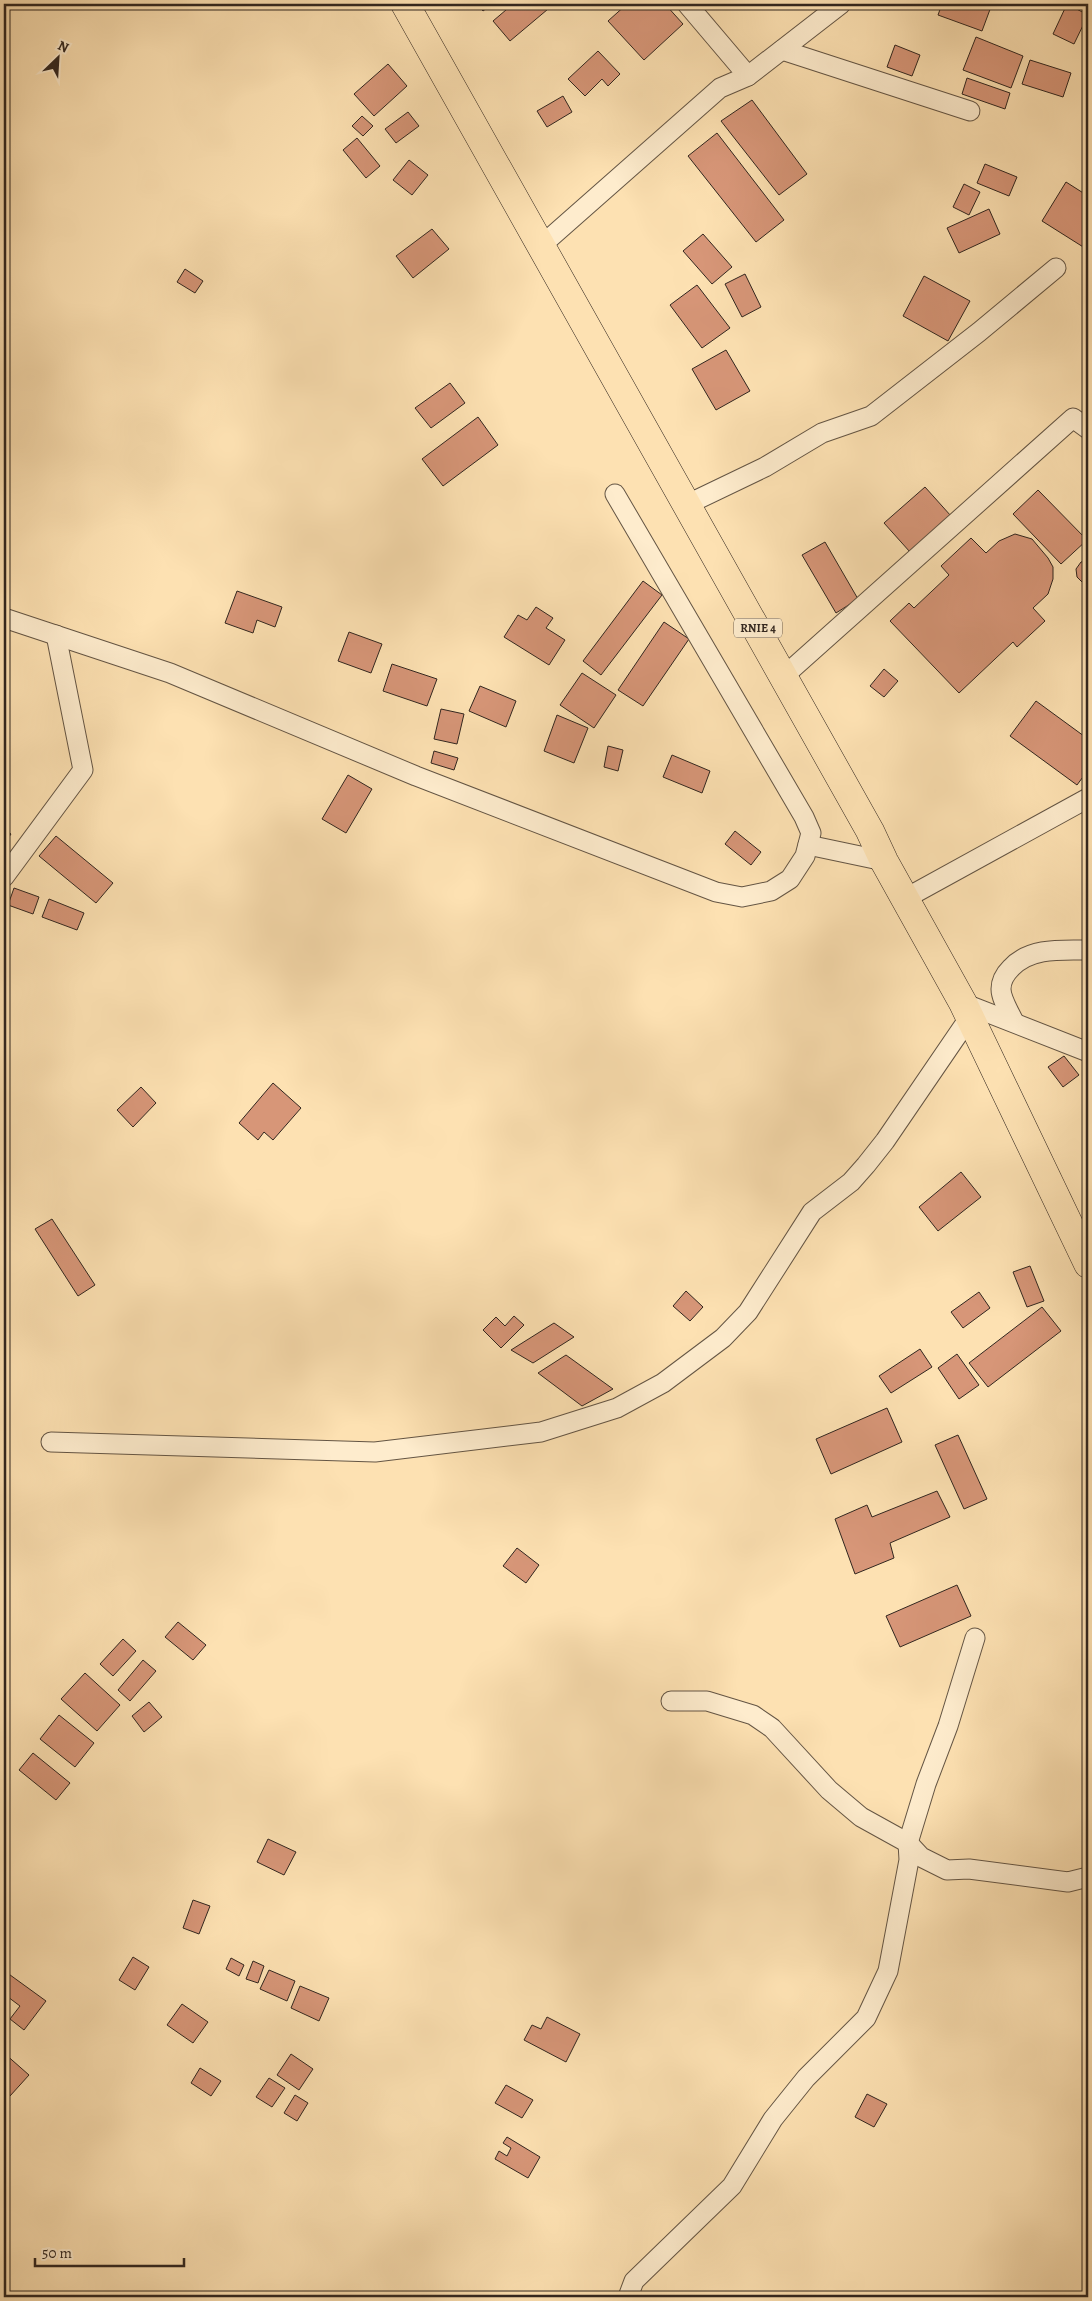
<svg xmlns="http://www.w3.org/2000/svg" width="1092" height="2301" viewBox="0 0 1092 2301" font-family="Alegreya,serif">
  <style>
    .building { fill: #d79678; stroke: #31261f }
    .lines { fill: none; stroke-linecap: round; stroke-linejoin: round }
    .minor-casing { stroke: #645544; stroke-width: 21 }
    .primary-casing { stroke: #31261f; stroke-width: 29 }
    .minor { stroke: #feeccd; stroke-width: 19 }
    .primary { stroke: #fde1b2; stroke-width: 28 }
    .labels { text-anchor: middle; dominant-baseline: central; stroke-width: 5; stroke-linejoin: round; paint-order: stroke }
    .shield { fill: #feeccd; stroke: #6e6153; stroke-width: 1 }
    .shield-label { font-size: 12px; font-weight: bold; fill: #31261f }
  </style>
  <rect width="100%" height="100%" fill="#fde1b2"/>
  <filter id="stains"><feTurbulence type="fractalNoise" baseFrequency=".004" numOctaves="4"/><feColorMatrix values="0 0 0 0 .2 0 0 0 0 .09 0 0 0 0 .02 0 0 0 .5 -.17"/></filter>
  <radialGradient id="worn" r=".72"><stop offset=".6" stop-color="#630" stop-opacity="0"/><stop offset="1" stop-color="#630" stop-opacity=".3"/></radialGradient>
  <g class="building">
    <path d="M477,4H492L483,11Z"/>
    <path d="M513,4H554L510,41L493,21Z"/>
    <path d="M627,4H665L683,24L644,60L608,21Z"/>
    <path d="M942,4H992L982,31L938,15Z"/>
    <path d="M1067,4L1088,15L1074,44L1053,34Z"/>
    <path d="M976,37L1023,56L1011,88L963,70Z"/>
    <path d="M895,45L920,55L912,76L887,67Z"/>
    <path d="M598,51L620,74L608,86L602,79L585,96L568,79Z"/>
    <path d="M1030,60L1071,73L1063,97L1022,84Z"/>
    <path d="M388,64L407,86L374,116L354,94Z"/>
    <path d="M967,78L1010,93L1005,109L962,94Z"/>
    <path d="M563,96L572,112L547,127L537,111Z"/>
    <path d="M752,100L807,174L779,195L721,121Z"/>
    <path d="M408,112L419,126L396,143L385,129Z"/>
    <path d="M362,116L373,126L363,136L352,126Z"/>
    <path d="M717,133L784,220L756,242L688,156Z"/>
    <path d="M357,138L380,166L366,178L343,150Z"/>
    <path d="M409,160L428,175L412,195L393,180Z"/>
    <path d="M985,164L1017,177L1009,196L977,183Z"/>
    <path d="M1066,182L1088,196V250L1042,221Z"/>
    <path d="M964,184L980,192L969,215L953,207Z"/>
    <path d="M989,209L1000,234L959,253L947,228Z"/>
    <path d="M432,229L449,249L413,278L396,256Z"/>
    <path d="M703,234L732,267L712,284L683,251Z"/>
    <path d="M185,269L203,281L195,293L177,282Z"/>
    <path d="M745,274L761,307L742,317L725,284Z"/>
    <path d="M924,276L970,301L948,341L903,316Z"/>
    <path d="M697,285L730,328L702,348L670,305Z"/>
    <path d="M726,350L750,391L716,410L692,369Z"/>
    <path d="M450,383L465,403L431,428L415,408Z"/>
    <path d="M478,417L498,445L443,486L422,459Z"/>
    <path d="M925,487L951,516L910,552L884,523Z"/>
    <path d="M1038,490L1087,540L1061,564L1013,514Z"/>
    <path d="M1015,534L1032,539L1048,558L1053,567V579L1048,594L1033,608L1045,621L1017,647L1013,642L959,693L890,621L909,603L914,608L949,575L941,566L971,538L986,553L999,541Z"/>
    <path d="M825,542L858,599L836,613L802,555Z"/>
    <path d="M1088,560V585H1085L1077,577L1076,569L1081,562Z"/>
    <path d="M643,581L662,595L601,675L583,661Z"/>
    <path d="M237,591L282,607L275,627L257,620L253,633L225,623Z"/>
    <path d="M536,607L553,618L546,628L565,640L549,665L504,637L518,615L527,620Z"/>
    <path d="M664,622L689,639L643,706L618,690Z"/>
    <path d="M349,632L382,644L371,673L338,661Z"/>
    <path d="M392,664L437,679L427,706L383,691Z"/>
    <path d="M884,669L898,681L884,697L870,686Z"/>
    <path d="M582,673L616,695L594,728L560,705Z"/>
    <path d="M480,686L516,701L506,727L469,711Z"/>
    <path d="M1036,701L1088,739V770L1077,785L1010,736Z"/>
    <path d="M441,709L464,714L457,744L434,739Z"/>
    <path d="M557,715L588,728L574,763L544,751Z"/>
    <path d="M608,746L623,750L618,771L604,767Z"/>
    <path d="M434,751L458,758L454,770L431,763Z"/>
    <path d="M672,755L710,771L702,793L663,777Z"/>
    <path d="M348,775L372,789L346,833L322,819Z"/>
    <path d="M4,829L11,834L4,844Z"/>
    <path d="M735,831L761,852L751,865L725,844Z"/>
    <path d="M56,836L113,883L96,903L39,856Z"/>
    <path d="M14,888L39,897L33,914L8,905Z"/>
    <path d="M49,899L84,913L77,930L42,917Z"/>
    <path d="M1064,1056L1079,1075L1063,1087L1048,1067Z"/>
    <path d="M273,1083L301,1108L273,1140L264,1132L258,1140L239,1123Z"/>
    <path d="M141,1087L156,1103L133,1127L117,1110Z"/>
    <path d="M961,1172L981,1197L938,1231L919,1207Z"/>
    <path d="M52,1219L95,1285L78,1296L35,1229Z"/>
    <path d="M1030,1266L1044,1301L1027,1307L1013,1272Z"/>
    <path d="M686,1291L703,1307L690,1321L673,1306Z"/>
    <path d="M979,1292L990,1308L963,1328L951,1312Z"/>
    <path d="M1042,1307L1061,1331L988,1387L969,1363Z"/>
    <path d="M514,1316L524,1325L501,1348L483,1330L496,1317L505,1326Z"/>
    <path d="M554,1323L574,1337L533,1363L511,1350Z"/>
    <path d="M920,1349L932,1367L891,1393L879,1376Z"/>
    <path d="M957,1354L979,1385L959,1399L938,1368Z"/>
    <path d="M566,1355L613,1389L582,1406L538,1373Z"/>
    <path d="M887,1408L902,1442L831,1474L816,1439Z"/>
    <path d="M958,1435L987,1499L964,1509L935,1445Z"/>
    <path d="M937,1491L950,1517L890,1543L894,1558L855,1574L835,1519L867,1505L872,1517Z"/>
    <path d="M517,1548L539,1565L526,1583L503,1566Z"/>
    <path d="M957,1585L971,1616L900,1647L886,1616Z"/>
    <path d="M178,1622L206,1645L193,1660L165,1637Z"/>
    <path d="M123,1639L136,1651L113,1676L100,1664Z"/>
    <path d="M143,1660L156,1671L130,1701L118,1690Z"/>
    <path d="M85,1673L120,1705L97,1731L61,1699Z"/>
    <path d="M149,1702L162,1717L144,1732L132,1716Z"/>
    <path d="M59,1715L94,1743L75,1767L40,1739Z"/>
    <path d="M33,1753L70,1783L56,1800L19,1770Z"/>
    <path d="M268,1839L296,1852L284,1875L257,1862Z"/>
    <path d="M193,1900L210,1906L199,1934L183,1928Z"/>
    <path d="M133,1957L149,1967L135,1990L119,1980Z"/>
    <path d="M231,1958L244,1965L239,1976L226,1969Z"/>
    <path d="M253,1961L264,1966L258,1983L246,1979Z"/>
    <path d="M269,1970L295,1981L287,2001L260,1989Z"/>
    <path d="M6,1972L46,2001L24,2030L10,2019L20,2006L4,1994V1974Z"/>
    <path d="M300,1986L329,1998L319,2021L291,2008Z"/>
    <path d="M182,2004L208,2022L193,2043L167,2025Z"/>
    <path d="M547,2017L580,2034L566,2062L524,2040L532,2025L541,2029Z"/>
    <path d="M4,2053L29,2075L10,2096L4,2091Z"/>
    <path d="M291,2054L313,2069L299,2090L277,2075Z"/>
    <path d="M200,2068L221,2081L211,2096L191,2083Z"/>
    <path d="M269,2078L285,2088L272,2107L256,2097Z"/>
    <path d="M506,2085L533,2100L522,2118L495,2103Z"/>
    <path d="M867,2094L887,2104L874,2127L855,2117Z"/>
    <path d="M295,2095L308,2103L297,2121L284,2113Z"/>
    <path d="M507,2137L540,2157L528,2178L495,2159L499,2151L507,2156L511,2148L503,2143Z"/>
  </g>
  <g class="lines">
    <g class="minor-casing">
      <g id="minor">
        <path d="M687,4L748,76"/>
        <path d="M782,50L970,111"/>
        <path d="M542,245L720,88L748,76L841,4"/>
        <path d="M688,504L765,467L822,433L871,416L979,332L1056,268"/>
        <path d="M4,618L170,673L416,776L716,892L742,897L771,891L790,879L805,856L811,833L804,817L615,494"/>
        <path d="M784,676L1073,418L1088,429"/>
        <path d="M808,845L884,861"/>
        <path d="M4,877L83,770L56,635"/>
        <path d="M906,898L1088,798"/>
        <path d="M963,1003L1088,1052"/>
        <path d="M1014,1022C1010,1013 1001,999 1001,989C1001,981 1006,973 1011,968C1030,947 1062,950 1088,950"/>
        <path d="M51,1442L375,1452L541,1432L617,1408L663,1383L723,1338L748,1312L812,1212L851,1182L866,1165L885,1141L969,1018"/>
        <path d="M671,1701H707L753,1715L772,1728L829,1790L861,1817L908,1843L921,1857L947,1870L969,1869L1068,1882L1088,1877"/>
        <path d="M628,2297L634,2281L732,2186L773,2119L806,2078L866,2018L888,1971L909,1860L908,1843L926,1784L948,1726L975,1638"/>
      </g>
    </g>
    <g class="primary-casing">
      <path id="primary" d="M405,4L870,831L884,861L963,1003L1088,1264"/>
    </g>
    <use href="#minor" class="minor"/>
    <use href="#primary" class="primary"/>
  </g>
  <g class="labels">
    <rect class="shield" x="734" y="618.5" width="48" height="19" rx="4"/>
    <g class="shield-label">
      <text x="758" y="628">RNIE 4</text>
    </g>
  </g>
  <rect width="1092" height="2301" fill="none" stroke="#fde1b2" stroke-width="20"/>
  <rect x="5" y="5" width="1082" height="2291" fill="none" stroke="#31261f" stroke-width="2.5"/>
  <rect x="10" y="10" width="1072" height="2281" fill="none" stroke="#31261f"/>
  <g transform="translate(58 58) rotate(25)" stroke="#feeccd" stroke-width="4" paint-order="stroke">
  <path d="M0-4L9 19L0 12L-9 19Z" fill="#31261f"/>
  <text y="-8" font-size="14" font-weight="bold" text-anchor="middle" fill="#31261f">N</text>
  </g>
  <path d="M35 2258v8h149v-8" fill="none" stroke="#31261f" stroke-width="2.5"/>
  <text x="42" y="2258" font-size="15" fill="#31261f" stroke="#feeccd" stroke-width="4" paint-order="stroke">50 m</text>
  <rect width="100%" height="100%" filter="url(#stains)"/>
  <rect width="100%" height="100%" fill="url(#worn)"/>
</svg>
